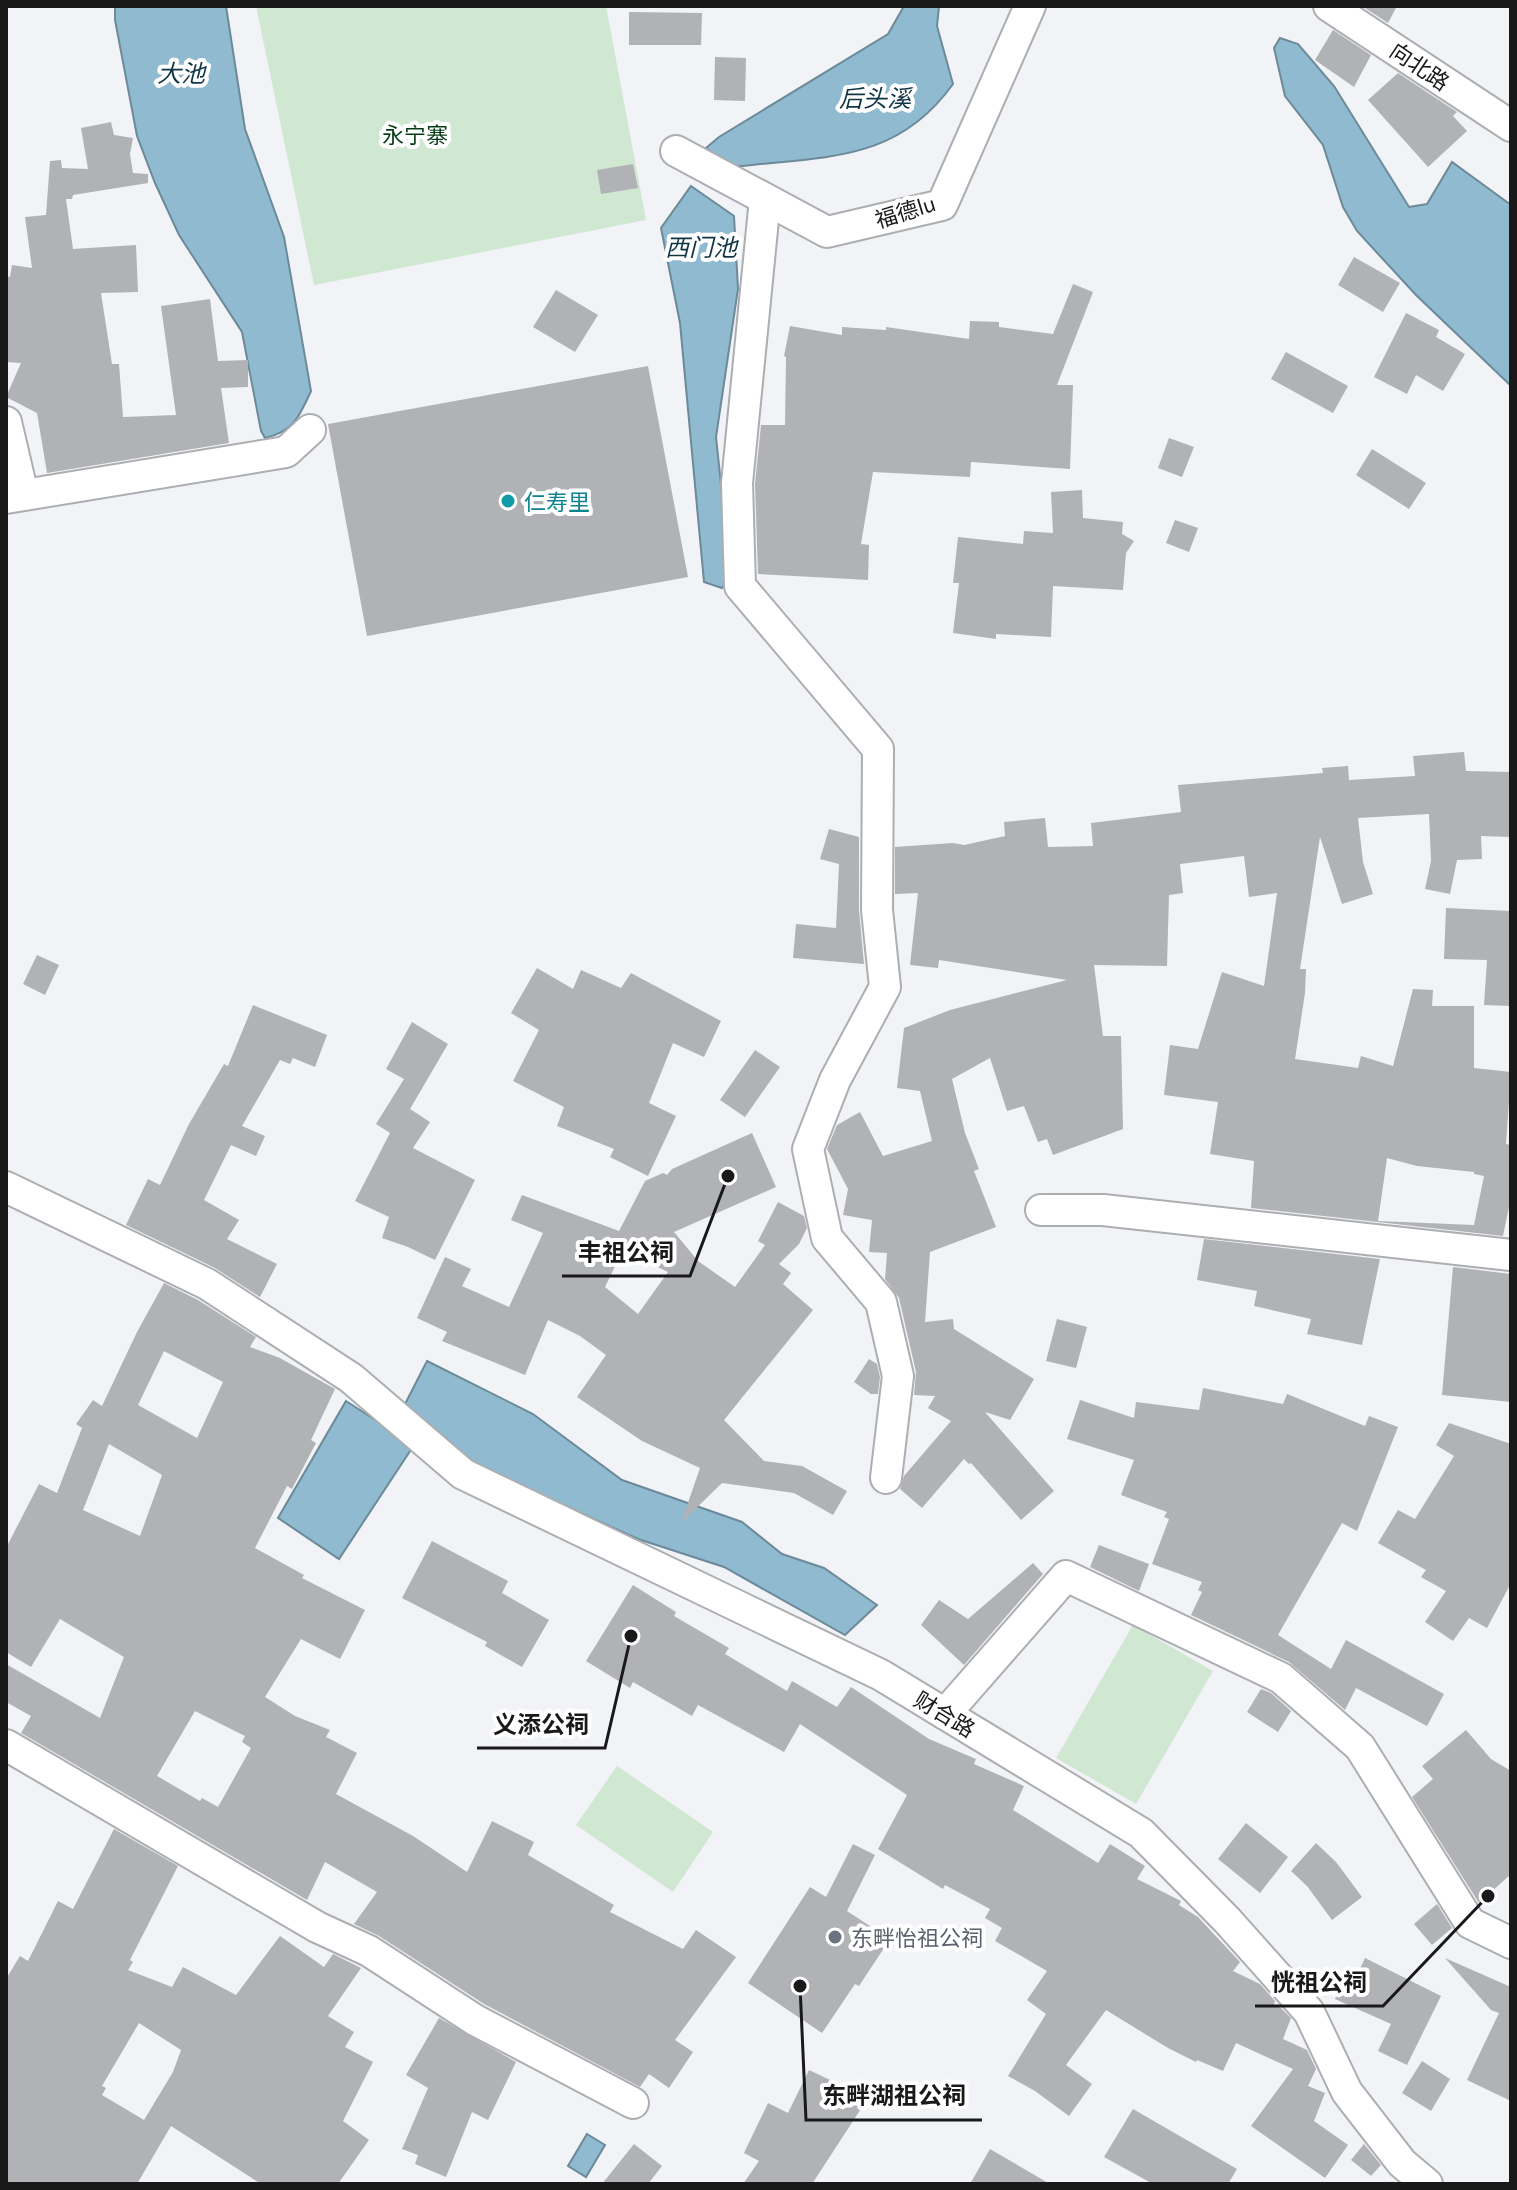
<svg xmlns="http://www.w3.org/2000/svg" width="1517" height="2190" viewBox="0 0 1517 2190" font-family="Commissioner,'Noto Sans SC',sans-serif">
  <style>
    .green { fill: #d0e7d2 }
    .water { fill: #8fbad0; stroke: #6c8a99; stroke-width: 2 }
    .building { fill: #b1b2b6; fill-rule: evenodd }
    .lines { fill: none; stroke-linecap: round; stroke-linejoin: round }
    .minor-casing { stroke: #acaeb1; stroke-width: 34 }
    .minor { stroke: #fff; stroke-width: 30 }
    .culture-dot { fill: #0f9aa8; stroke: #fff; stroke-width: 3 }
    .worship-dot { fill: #6b7280; stroke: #fff; stroke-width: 3 }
    .labels { text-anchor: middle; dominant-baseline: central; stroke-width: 8; stroke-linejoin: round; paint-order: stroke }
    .street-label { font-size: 22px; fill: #19191a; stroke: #fff }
    .park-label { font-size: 22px; fill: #053b14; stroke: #fff }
    .culture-label { font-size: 22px; fill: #0d838f; stroke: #fff; text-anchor: start }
    .worship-label { font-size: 22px; fill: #5b616d; stroke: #fff; text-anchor: start }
    .water-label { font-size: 24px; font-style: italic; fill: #0f3545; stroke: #fff }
    .leader { fill: none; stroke: #19191a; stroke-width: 3 }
    .callout-dot { fill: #19191a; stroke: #fff; stroke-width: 3 }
    .callout-label { font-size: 24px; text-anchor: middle; font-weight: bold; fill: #19191a; stroke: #fff; stroke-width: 8; stroke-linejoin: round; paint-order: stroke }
  </style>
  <rect width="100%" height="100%" fill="#f1f3f6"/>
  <g class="green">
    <path d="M256,6H606L646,220L314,285Z"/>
    <path d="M1133,1625L1213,1671L1136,1804L1056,1758Z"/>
    <path d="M617,1766L713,1832L673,1892L576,1825Z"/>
  </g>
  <g class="water">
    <path d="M115,6H226L245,129L284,237L311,391C299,417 294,431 265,438L261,431L242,332L179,235L155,183L137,136L115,20Z"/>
    <path d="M904,6H939L937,26L953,84C898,161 829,156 743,166H727L706,148L719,137L888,34Z"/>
    <path d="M1280,38L1298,44L1334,86L1409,207L1427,204L1452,162L1511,205V386L1416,295L1357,231L1343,207L1323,145L1285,96L1274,48Z"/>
    <path d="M691,186L734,216L738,289L716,437L731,579L722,588L704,582L680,323L661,228Z"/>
    <path d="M427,1361L533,1414L622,1480L742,1522L782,1554L824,1568L877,1605L845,1635L724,1567L638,1539L477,1466L404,1406Z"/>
    <path d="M346,1401L414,1445L339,1559L278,1518Z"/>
    <path d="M587,2134L605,2145L586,2177L568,2166Z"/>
  </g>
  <g class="building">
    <path d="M1362,6H1397L1388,23Z"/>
    <path d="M629,12L702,13L701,45H629Z"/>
    <path d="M1333,30L1371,55L1354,87L1315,60Z"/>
    <path d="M715,57L746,58L745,101L714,100Z"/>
    <path d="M1398,73L1457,112L1453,116L1467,131L1428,167L1368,100Z"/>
    <path d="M111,122L114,135L133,138L130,154L133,173L148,174V183L73,195L72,199H66L73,249L136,245L138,292L101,293L112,364H119L123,417L176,415L161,306L210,299L218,361L248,360V387L221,388L229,443L47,473L37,413L6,397L21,363L6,362V276L10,277L12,265L32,268L25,217L46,215L50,161L61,160L62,168L88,169L81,128Z"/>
    <path d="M633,164L638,188L601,194L597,170Z"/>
    <path d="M1354,257L1400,283L1383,312L1338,285Z"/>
    <path d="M1073,284L1093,292L1057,385H1073L1070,469L971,462L970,477L873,472L861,544L869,545L868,580L758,574L755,484L761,425H785L786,357L784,356L790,326L842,335V327L886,330V327L969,339L970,321L999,322V327L1053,334Z"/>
    <path d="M556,290L598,315L575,352L533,327Z"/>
    <path d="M1406,313L1439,330L1436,337L1465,354L1443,391L1416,375L1407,394L1374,377Z"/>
    <path d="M1286,352L1348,386L1333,413L1271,379Z"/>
    <path d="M648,366L688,577L367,636L328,424Z"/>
    <path d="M1169,438L1194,447L1182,477L1158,468Z"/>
    <path d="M1372,449L1426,483L1409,509L1356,475Z"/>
    <path d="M1082,490L1083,518L1123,522L1122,534L1134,541L1126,553L1123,590L1053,586L1051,637L996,634V639L953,633L959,583H953L958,537L1023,544L1024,531L1053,533L1051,492Z"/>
    <path d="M1175,520L1198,528L1189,552L1166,543Z"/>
    <path d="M1464,752L1466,771L1511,772V837L1481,836L1482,859L1457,860L1450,894L1425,889L1431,861L1429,814L1358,818L1363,862L1373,894L1342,904L1320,837L1300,969H1306L1305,993L1295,1059L1358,1068L1361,1056L1393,1066L1413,989L1433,990L1432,1006H1474V1068L1511,1072L1506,1144L1511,1145V1197L1503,1236L1251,1208L1254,1161L1210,1154L1218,1102L1164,1095L1170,1045L1198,1049L1222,972L1264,986L1277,893L1249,897L1244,856L1180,864L1183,893L1169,895L1167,966L1094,965L1103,1036H1121L1123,1129L1053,1155L1047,1139L1038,1142L1024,1106L1007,1111L990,1058L952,1079L965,1133L979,1169L974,1171L996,1227L930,1252L925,1322L953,1319L954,1329L1034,1379L1010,1420L985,1412L1054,1491L1021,1520L971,1463L969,1464L964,1459L922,1508L900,1489L904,1476L951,1421L928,1408L935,1396L914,1395L916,1372L899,1298L885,1279L887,1253L869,1252L872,1220L843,1215L848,1189L827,1149L837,1125L860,1112L883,1156L932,1141L920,1091L897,1088L904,1028L950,1010L1067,980L939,960L938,968L910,965L918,893L895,894V847L953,843L964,845L1005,836L1004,822L1045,818L1048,847L1093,846L1091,823L1181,812L1178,785L1323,773L1322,768L1348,766L1349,780L1415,776L1413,756ZM1387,1158L1417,1166L1474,1172V1174L1484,1176L1474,1225L1378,1221Z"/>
    <path d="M829,829L859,837V910L864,964L793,958L796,924L836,928L839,864L820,859Z"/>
    <path d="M1446,908L1511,911V1006L1484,1005L1487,960L1444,959Z"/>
    <path d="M37,955L59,965L45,995L23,984Z"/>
    <path d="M537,968L573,989L581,970L621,988L631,973L721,1021L704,1057L673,1043L649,1103L676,1116L648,1176L610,1157L614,1149L557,1126L564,1107L513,1081L539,1030L511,1013Z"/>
    <path d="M253,1005L327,1035L315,1067L293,1058L290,1064L280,1060L242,1126L265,1136L256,1156L231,1145L204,1200L239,1220L227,1239L277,1264L260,1297L215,1268L126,1225L148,1179L160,1185L189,1124L224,1064L228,1066Z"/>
    <path d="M412,1022L448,1044L410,1109L430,1122L413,1148L475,1180L435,1260L408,1247L382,1238L389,1217L355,1201L390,1133L376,1124L404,1079L386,1069Z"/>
    <path d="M755,1050L780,1067L745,1117L720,1100Z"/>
    <path d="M752,1133L776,1187L674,1232L698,1261L735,1287L765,1245L758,1241L778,1202L804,1216L807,1228L799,1244L779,1264L791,1273L783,1284L813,1310L724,1420L764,1461L802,1466L847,1491L833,1515L794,1493L722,1483L681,1523L700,1468L642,1441L577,1397L606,1355L580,1336L548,1320L525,1375L442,1341L447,1332L417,1318L445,1257L471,1269L462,1286L509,1307L543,1233L511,1220L522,1195L619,1231L645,1181L663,1173L667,1175L672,1169ZM623,1250L668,1272L638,1314L605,1287Z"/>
    <path d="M1204,1239L1380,1259L1362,1345L1307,1334L1311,1319L1254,1306L1257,1291L1197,1280Z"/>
    <path d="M1453,1267L1511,1274V1402L1442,1395Z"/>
    <path d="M164,1283L198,1300L256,1337L250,1347L280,1358L335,1389L311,1440L316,1443L292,1489L287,1486L255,1548L304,1575L302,1578L365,1610L340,1659L301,1639L265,1697L295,1716L330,1730L326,1737L357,1753L336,1794L413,1836L467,1872L492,1821L534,1842L528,1855L614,1905L610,1912L683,1949L696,1930L736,1957L675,2040L693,2052L669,2088L649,2074L640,2087L484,2004L379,1936L354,1924L377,1892L325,1862L307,1900L21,1733L31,1716L6,1702V1664L100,1718L124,1657L60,1619L31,1667L6,1652V1548L39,1484L57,1493L82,1428L76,1424L93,1400L102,1406L137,1332ZM164,1351L223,1382L197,1438L138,1405ZM109,1444L162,1475L140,1536L83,1510ZM195,1711L245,1736L242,1742L251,1748L218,1807L202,1798L200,1801L157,1776Z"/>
    <path d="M1057,1319L1087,1327L1076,1368L1046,1361Z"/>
    <path d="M869,1359L877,1364L880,1377L878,1394H871L854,1382Z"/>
    <path d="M1203,1388L1283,1404L1287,1394L1365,1426L1369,1416L1398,1427L1357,1531L1342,1523L1278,1635L1331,1669L1346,1640L1444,1694L1427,1726L1356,1688L1345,1710L1289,1662L1191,1615L1202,1592L1198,1590L1202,1582L1152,1564L1169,1519L1164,1517L1167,1512L1121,1495L1134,1460L1067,1439L1080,1400L1134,1418L1136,1402L1199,1410Z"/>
    <path d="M1449,1423L1511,1444V1583L1487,1628L1469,1618L1453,1641L1425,1622L1446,1591L1421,1577L1426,1570L1378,1543L1398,1510L1415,1519L1454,1456L1436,1445Z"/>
    <path d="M432,1541L508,1581L502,1593L549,1620L522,1667L485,1646L487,1642L402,1598Z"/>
    <path d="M1099,1545L1149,1564L1139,1591L1090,1567Z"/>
    <path d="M1033,1563L1043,1574L964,1665L921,1625L939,1600L968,1619Z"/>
    <path d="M633,1585L676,1612L674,1616L729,1648L725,1654L787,1691L792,1681L837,1707L851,1687L929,1739L976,1759L974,1764L1024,1786L1013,1810L1098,1863L1110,1844L1145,1866L1137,1879L1181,1901L1179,1905L1198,1917L1240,1962L1233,1971L1260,1984L1275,2001L1274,2005L1281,2008L1291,2018L1283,2039L1307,2050L1316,2069L1308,2086L1325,2093L1314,2121L1348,2145L1325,2178L1251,2126L1293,2069L1236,2043L1223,2071L1197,2060L1196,2062L1168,2048L1106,2010L1066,2065L1092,2084L1069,2116L1035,2091L1008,2076L1046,2014L1027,2000L1047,1971L995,1941L1002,1928L985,1918L990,1909L945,1885L943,1889L878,1849L907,1795L800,1724L784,1752L698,1705L692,1716L633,1682L630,1688L586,1661Z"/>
    <path d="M1261,1689L1271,1693L1291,1711L1278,1732L1247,1712Z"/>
    <path d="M1466,1730L1491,1759L1511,1771V1874L1479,1903L1412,1797L1433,1779L1422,1766Z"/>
    <path d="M1246,1823L1288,1857L1260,1893L1218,1859Z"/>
    <path d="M114,1829L178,1866L130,1960L133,1962L128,1970L172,1987L183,1967L236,1995L280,1936L324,1967L333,1954L361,1968L328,2016L354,2032L345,2047L373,2062L343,2121L369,2140L338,2184H261L171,2126L137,2184H6V1979L20,1956L28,1961L58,1901L73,1909ZM139,2023L181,2050L173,2072L144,2120L102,2095L106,2088L102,2086Z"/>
    <path d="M1316,1843L1336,1862L1362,1897L1332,1920L1307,1886L1291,1871Z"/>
    <path d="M853,1844L875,1855L847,1911L890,1939L859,1986L855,1984L822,2033L748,1983L810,1887L826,1897Z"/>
    <path d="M1437,1904L1452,1928L1432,1945L1414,1924Z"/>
    <path d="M1365,1958L1441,1996L1407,2065L1378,2051L1391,2024L1335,1999L1348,1971L1357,1975Z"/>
    <path d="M1445,1958L1511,1987V2101L1467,2080L1499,2013L1491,2010Z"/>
    <path d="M439,2018L516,2062L488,2120L472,2112L446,2177L415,2164L418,2155L402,2149L428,2088L406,2075Z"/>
    <path d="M1422,2061L1450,2079L1431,2111L1402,2093Z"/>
    <path d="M809,2070L868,2098L812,2184H743L759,2161L744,2153L768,2103L788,2113Z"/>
    <path d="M1133,2109L1237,2169L1228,2184H1153L1104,2157Z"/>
    <path d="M634,2144L662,2166L648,2184H602Z"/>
    <path d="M1364,2144L1381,2165L1371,2176L1351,2160Z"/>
    <path d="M990,2149L1050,2184H970Z"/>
  </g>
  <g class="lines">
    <g class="minor-casing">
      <g id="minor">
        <path d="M1329,6L1511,126"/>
        <path d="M676,151L827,232L942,205L1030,6"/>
        <path d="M765,199L737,483L740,586L878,749L877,910L885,987L835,1080L808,1149L827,1238L881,1302L898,1376L886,1478"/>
        <path d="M6,422L23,495"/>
        <path d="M6,498L286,452L310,430"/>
        <path d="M6,1187L207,1284L351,1378L463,1474L881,1675L1141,1833L1227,1920L1309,2012L1347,2092L1402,2163L1427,2184"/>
        <path d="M1041,1210H1103L1511,1255"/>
        <path d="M945,1714L1066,1576L1281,1678L1360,1747L1470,1923L1511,1943"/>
        <path d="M6,1745L317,1927L369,1951L475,2020L633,2103"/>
      </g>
    </g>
    <use href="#minor" class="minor"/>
  </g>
  <circle class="culture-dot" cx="508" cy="501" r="8"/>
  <circle class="worship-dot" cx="835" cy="1937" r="8"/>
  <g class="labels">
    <g class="street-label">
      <text transform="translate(1420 66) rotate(34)">向北路</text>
      <text transform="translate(905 211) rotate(-17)">福德lu</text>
      <text transform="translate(945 1714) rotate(31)">财合路</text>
    </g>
    <g class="park-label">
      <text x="415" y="134">永宁寨</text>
    </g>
    <g class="culture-label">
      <text x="524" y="501">仁寿里</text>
    </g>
    <g class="worship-label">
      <text x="851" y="1937">东畔怡祖公祠</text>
    </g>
    <g class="water-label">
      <text x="181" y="72">大池</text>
      <text x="875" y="97">后头溪</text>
      <text x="701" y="246">西门池</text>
    </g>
  </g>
  <path class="leader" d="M728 1176L690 1276H562M631 1636L605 1748H477M1488 1896L1383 2006H1255M800 1986L806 2120H982"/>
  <g class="callout-dot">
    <circle cx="728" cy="1176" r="8"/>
    <circle cx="631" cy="1636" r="8"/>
    <circle cx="1488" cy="1896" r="8"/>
    <circle cx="800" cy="1986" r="8"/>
  </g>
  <g class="callout-label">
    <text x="626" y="1261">丰祖公祠</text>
    <text x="541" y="1733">义添公祠</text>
    <text x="1319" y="1991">恍祖公祠</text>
    <text x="894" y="2104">东畔湖祖公祠</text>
  </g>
  <rect width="1517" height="2190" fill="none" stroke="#19191a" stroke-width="16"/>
</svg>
